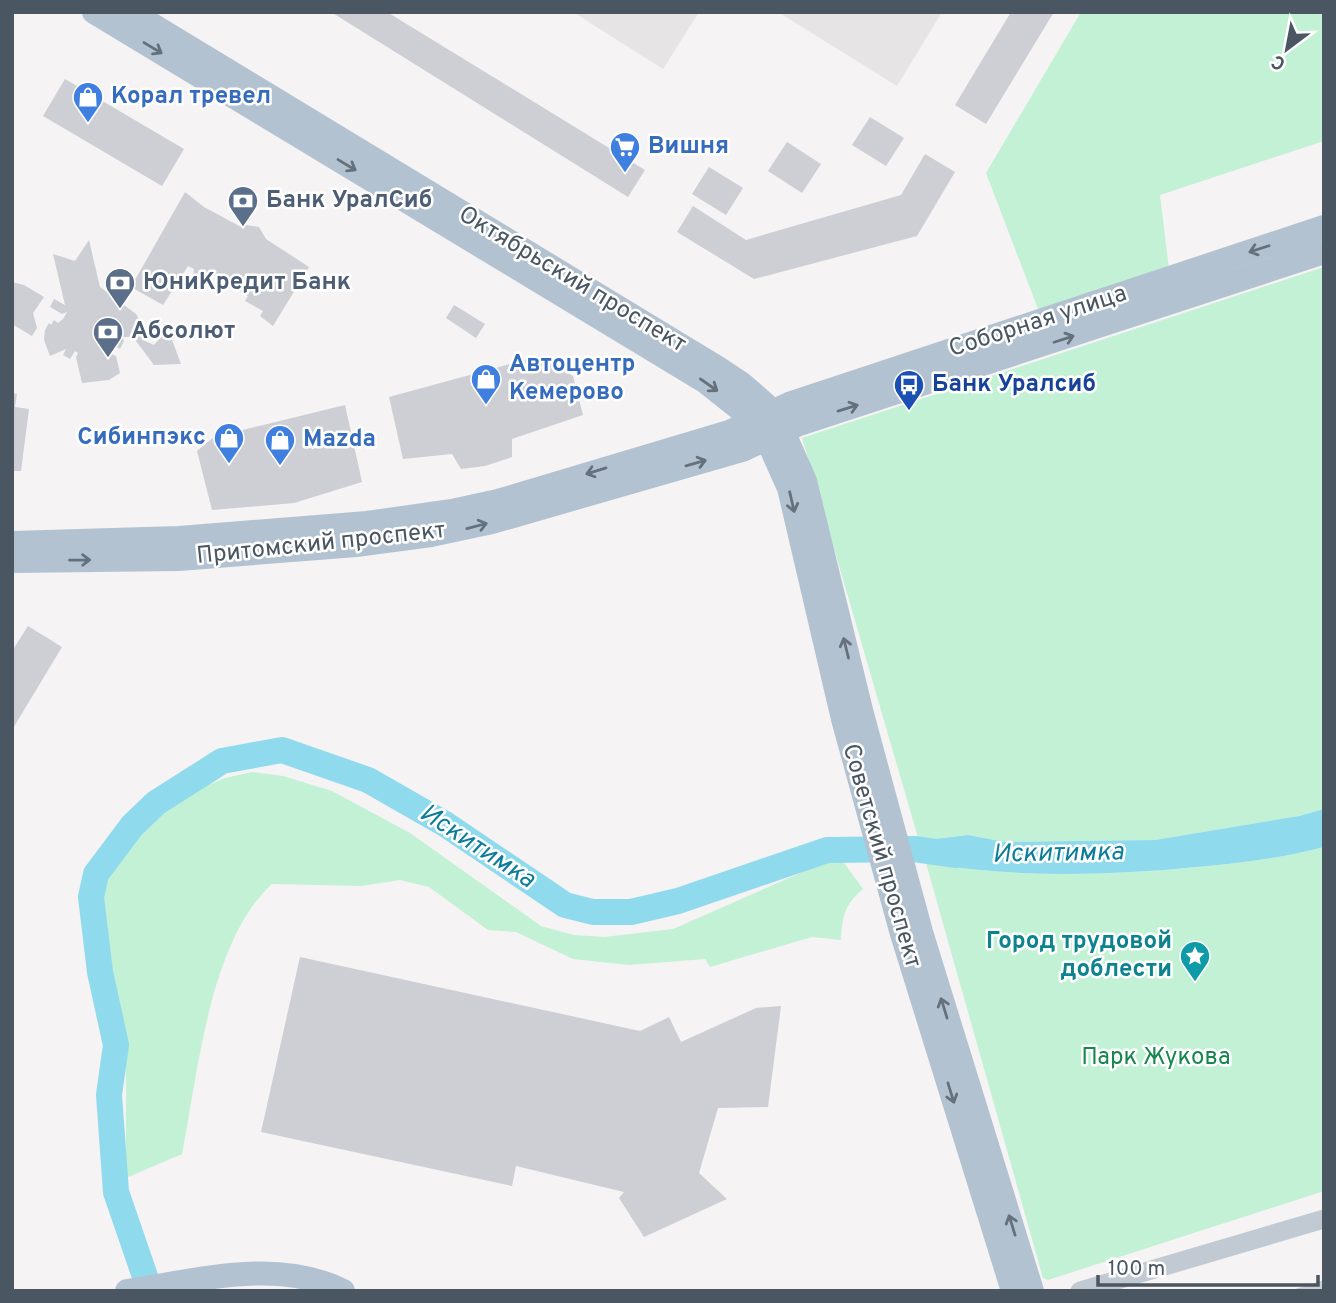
<svg xmlns="http://www.w3.org/2000/svg" width="1336" height="1303" viewBox="0 0 1336 1303" font-family="Overpass,sans-serif">
  <style>
    .education { fill: #e6e4e5 }
    .green { fill: #c3f1d5 }
    .water { fill: #90daee }
    .lines { fill: none; stroke-linecap: round; stroke-linejoin: round }
    .river { stroke: #90daee; stroke-width: 26 }
    .building { fill: #cdcfd5 }
    .minor { stroke: #c1cad2; stroke-width: 19 }
    .major { stroke: #b3c2d1; stroke-width: 24 }
    .oneway { stroke: #64717d }
    .labels { text-anchor: middle; dominant-baseline: central; stroke-width: 5; stroke-linejoin: round; paint-order: stroke }
    .shop-label { font-size: 24px; font-weight: bold; fill: #366cbe; stroke: #fff; text-anchor: start }
    .service-label { font-size: 24px; font-weight: bold; fill: #4e5e75; stroke: #fff; text-anchor: start }
    .street-label { font-size: 24px; fill: #4a5661; stroke: #fff }
    .transit-label { font-size: 24px; font-weight: bold; fill: #164399; stroke: #fff; text-anchor: start }
    .culture-label { font-size: 24px; font-weight: bold; fill: #0d838f; stroke: #fff; text-anchor: end }
    .park-label { font-size: 24px; fill: #17864f; stroke: #fff }
    .water-label { font-size: 26px; font-style: italic; fill: #0c7c9b; stroke: #fff }
  </style>
  <rect width="100%" height="100%" fill="#f5f3f3"/>
  <g class="education">
    <path d="M573,12H699L663,69Z"/>
    <path d="M778,12H942L897,86Z"/>
  </g>
  <g class="green">
    <path d="M1081,12H1324V141L1160,195L1169,269L1040,314L986,173Z"/>
    <path d="M1324,267V809L1299,816L1155,840L1005,842L968,835L919,841L802,438Z"/>
    <path d="M252,772L283,776L332,791L410,833L541,926L574,935L604,937L673,929L839,856L863,889C845,904 842,916 841,940L812,937L710,967L705,959L629,965L573,959L516,932L488,930L429,887L400,880L361,886L272,884C209,941 198,1074 182,1154L126,1178V1048L107,952L91,924L88,912L99,881L120,848L148,821L196,790L225,778Z"/>
    <path d="M1324,847V1191L1048,1280L1043,1278L926,863C1016,878 1106,876 1197,867C1239,863 1283,858 1324,847Z"/>
  </g>
  <path class="water" d="M1324,809V847C1283,858 1239,863 1197,867C1106,876 1016,878 926,863L919,841L968,835L1005,842L1155,840L1299,816Z"/>
  <g class="lines">
    <path class="river" d="M150,1291L116,1192L109,1095L116,1045L100,972L91,897L96,874L132,826L156,803L222,761L282,750L368,780L445,824L565,905L593,912H631L678,901L827,850L914,849L957,855"/>
  </g>
  <g class="building">
    <path d="M331,12H387L645,170L628,197Z"/>
    <path d="M1011,12H1054L986,124L955,105Z"/>
    <path d="M65,79L184,149L162,186L43,116Z"/>
    <path d="M870,117L904,138L886,166L852,145Z"/>
    <path d="M787,142L821,164L802,193L768,171Z"/>
    <path d="M925,154L955,172L917,236L754,279L677,232L693,206L746,240L901,195Z"/>
    <path d="M709,167L743,188L726,215L692,194Z"/>
    <path d="M185,192L204,207L243,228L246,225L259,227L266,239L309,267L273,326L260,316L263,311L245,301L248,296L208,272L205,281L198,279L193,275L194,269L188,266L163,305L131,287Z"/>
    <path d="M89,240L100,287L136,314L145,329V341L154,345L161,337H171L181,364L154,365L133,337H122L124,341L120,349L111,343L105,346V351L116,356L120,373L109,380L82,383L76,357L78,353L75,351L70,359L63,355L66,349L50,356L44,340L45,330L49,323L51,325L54,320L58,323L63,319L67,312L62,314L50,307L54,299L65,305L53,254L75,261Z"/>
    <path d="M12,282L24,285L44,297L33,313L37,328L32,336L12,324Z"/>
    <path d="M454,305L485,324L476,338L446,318Z"/>
    <path d="M539,356L573,376L583,415L512,439V457L485,466L461,469L452,454L403,459L389,397Z"/>
    <path d="M12,393L17,394L15,407L29,409L21,471H12Z"/>
    <path d="M345,405L362,482L294,503L212,510L197,451L214,437Z"/>
    <path d="M28,626L62,647L12,730V651Z"/>
    <path d="M300,957L640,1031L669,1017L681,1042L756,1008L781,1006L768,1107L718,1108L699,1173L727,1199L644,1237L619,1198L624,1192L516,1166L512,1186L261,1132Z"/>
    <path d="M1324,1280V1291H1292V1290Z"/>
  </g>
  <g class="lines">
    <path class="minor" d="M1080,1291L1324,1219"/>
    <g class="major">
      <path d="M94,12L706,382L755,421L767,439L789,488L843,719L902,934L1013,1291"/>
      <path d="M131,12L718,368L742,384L775,413L805,481L862,714L921,932L1032,1291"/>
      <path d="M12,543L179,538L367,523L452,511L498,501L729,432L789,404L1324,227"/>
      <path d="M12,561L179,559L356,545L431,535L492,522L742,450L799,424L1324,252"/>
      <path d="M127,1291C195,1281 278,1257 343,1291"/>
    </g>
  </g>
  <defs><path id="oneway-shaft" d="M-6 0H5M1.5-3L5.5 0L1.5 3" fill="none" stroke-width="1.6" stroke-linecap="round" stroke-linejoin="round" transform="scale(1.75)"/></defs>
  <g class="oneway">
    <use href="#oneway-shaft" transform="translate(153 48) rotate(31)"/>
    <use href="#oneway-shaft" transform="translate(347 165) rotate(31)"/>
    <use href="#oneway-shaft" transform="translate(1259 249) rotate(162)"/>
    <use href="#oneway-shaft" transform="translate(1064 339) rotate(-18)"/>
    <use href="#oneway-shaft" transform="translate(709 385) rotate(35)"/>
    <use href="#oneway-shaft" transform="translate(848 408) rotate(-17)"/>
    <use href="#oneway-shaft" transform="translate(696 463) rotate(-16)"/>
    <use href="#oneway-shaft" transform="translate(596 471) rotate(163)"/>
    <use href="#oneway-shaft" transform="translate(792 502) rotate(77)"/>
    <use href="#oneway-shaft" transform="translate(477 526) rotate(-15)"/>
    <use href="#oneway-shaft" transform="translate(80 560) rotate(-1)"/>
    <use href="#oneway-shaft" transform="translate(846 648) rotate(-104)"/>
    <use href="#oneway-shaft" transform="translate(944 1008) rotate(-107)"/>
    <use href="#oneway-shaft" transform="translate(951 1093) rotate(73)"/>
    <use href="#oneway-shaft" transform="translate(1012 1225) rotate(-107)"/>
  </g>
  <defs>
    <g id="shop-pin" transform="scale(1.575)"><path d="M0 17L-7.5 6A9.5 9.5 0 1 1 7.5 6Z" fill="#3f7fe0" stroke="#fff"/><path d="M-5-2.5h2.3a2.7 3.5 0 0 1 5.4 0H5L5.5 6h-11ZM-1.5-2.5h3a1.5 2.3 0 0 0-3 0Z" fill="#fff"/></g>
    <g id="supermarket-pin" transform="scale(1.575)"><path d="M0 17L-7.5 6A9.5 9.5 0 1 1 7.5 6Z" fill="#3f7fe0" stroke="#fff"/><path d="M-6-5.5h2.5l.6 2H6L4.5 2H-2.5L-4.4-4H-6ZM-1.5 3.2a1.3 1.3 0 1 0 .1 0ZM3 3.2a1.3 1.3 0 1 0 .1 0Z" fill="#fff"/></g>
    <g id="bank-pin" transform="scale(1.575)"><path d="M0 17L-7.5 6A9.5 9.5 0 1 1 7.5 6Z" fill="#5c6f8a" stroke="#fff"/><path d="M-6-4H6V4H-6ZM0-2.3a2.3 2.3 0 1 0 0 4.6a2.3 2.3 0 1 0 0-4.6Z" fill="#fff"/></g>
    <g id="bus-pin" transform="scale(1.575)"><path d="M0 17L-7.5 6A9.5 9.5 0 1 1 7.5 6Z" fill="#1a4fb4" stroke="#fff"/><path d="M-5-6H5V4H4V6H2V4H-2V6H-4V4H-5ZM-3.5-4V0h7V-4ZM-3.5 1.2v1.5H-2V1.2ZM2 1.2v1.5H3.5V1.2Z" fill="#fff"/></g>
    <g id="sight-pin" transform="scale(1.575)"><path d="M0 17L-7.5 6A9.5 9.5 0 1 1 7.5 6Z" fill="#0f9aa8" stroke="#fff"/><path d="M0-6L1.8-2.2L6-1.7L2.9 1.2L3.7 5.4L0 3.3L-3.7 5.4L-2.9 1.2L-6-1.7L-1.8-2.2Z" fill="#fff"/></g>
  </defs>
  <g fill-rule="evenodd">
    <use href="#shop-pin" x="88" y="97"/>
    <use href="#supermarket-pin" x="625" y="147"/>
    <use href="#bank-pin" x="243" y="201"/>
    <use href="#bank-pin" x="120" y="283"/>
    <use href="#bank-pin" x="108" y="332"/>
    <use href="#shop-pin" x="486" y="379"/>
    <use href="#bus-pin" x="909" y="385"/>
    <use href="#shop-pin" x="229" y="438"/>
    <use href="#shop-pin" x="280" y="440"/>
    <use href="#sight-pin" x="1195" y="956"/>
  </g>
  <g class="labels">
    <g class="shop-label">
      <text x="111" y="97">Корал тревел</text>
      <text x="648" y="147">Вишня</text>
      <text x="509" y="365">Автоцентр<tspan x="509" dy="28">Кемерово</tspan></text>
      <text x="206" y="438" text-anchor="end">Сибинпэкс</text>
      <text x="303" y="440">Mazda</text>
    </g>
    <g class="service-label">
      <text x="266" y="201">Банк УралСиб</text>
      <text x="143" y="283">ЮниКредит Банк</text>
      <text x="131" y="332">Абсолют</text>
    </g>
    <g class="street-label">
      <text transform="translate(572 280) rotate(31)">Октябрьский проспект</text>
      <text transform="translate(1038 322) rotate(-18)">Соборная улица</text>
      <text transform="translate(321 544) rotate(-6)">Притомский проспект</text>
      <text transform="translate(881 856) rotate(74)">Советский проспект</text>
    </g>
    <g class="transit-label">
      <text x="932" y="385">Банк Уралсиб</text>
    </g>
    <g class="culture-label">
      <text x="1172" y="942">Город трудовой<tspan x="1172" dy="28">доблести</tspan></text>
    </g>
    <g class="park-label">
      <text x="1156" y="1058">Парк Жукова</text>
    </g>
    <g class="water-label">
      <text transform="translate(477 847) rotate(33)">Искитимка</text>
      <text transform="translate(1058 854) rotate(-1)">Искитимка</text>
    </g>
  </g>
  <rect width="1336" height="1303" fill="none" stroke="#4a5661" stroke-width="28"/>
  <g transform="translate(1287 49) rotate(212)" stroke="#ffffff" stroke-width="5" paint-order="stroke">
  <path d="M0-5L12 26L0 18L-12 26Z" fill="#4a5661"/>
  <text y="-10" font-size="19" font-weight="bold" text-anchor="middle" fill="#4a5661">С</text>
  </g>
  <path d="M1098 1275v10h220v-10" fill="none" stroke="#4a5661" stroke-width="3.5"/>
  <text x="1108" y="1275" font-size="21" fill="#4a5661" stroke="#ffffff" stroke-width="5" paint-order="stroke">100 m</text>
</svg>
